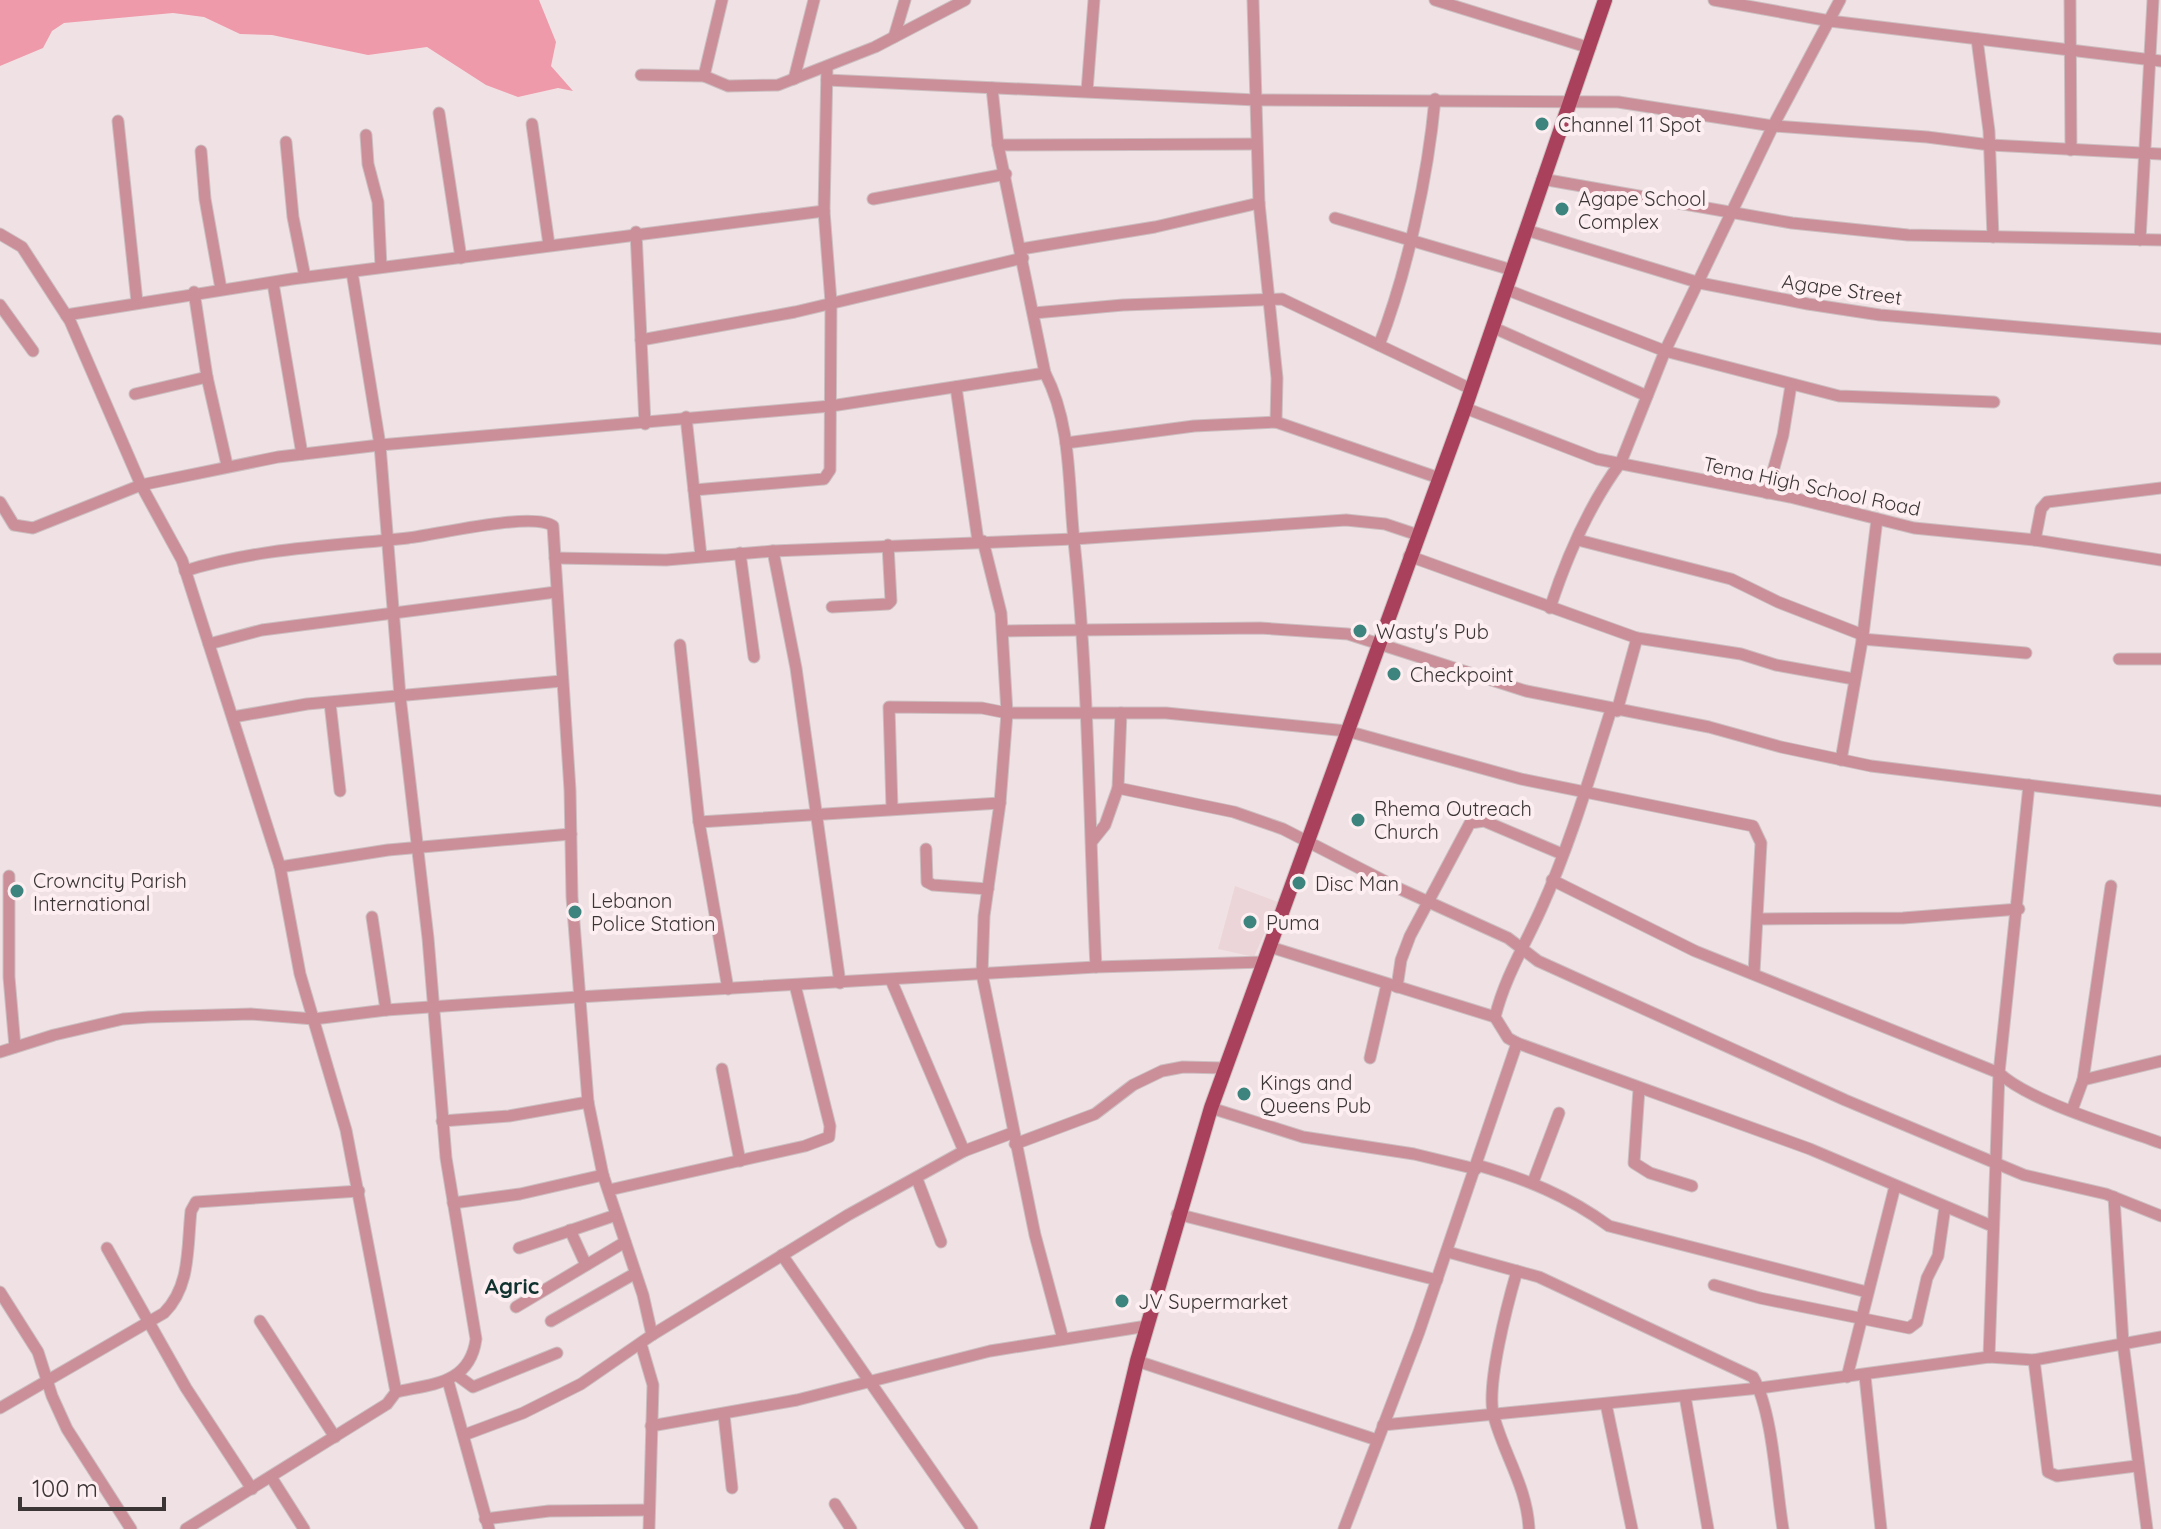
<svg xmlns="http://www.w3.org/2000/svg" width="2161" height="1529" viewBox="0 0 2161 1529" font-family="Quicksand,sans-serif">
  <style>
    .built { fill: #ecd5d8 }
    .water { fill: #ee9aaa }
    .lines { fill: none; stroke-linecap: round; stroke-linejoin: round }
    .minor-casing { stroke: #ccbfc1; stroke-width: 13 }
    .major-casing { stroke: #ccbfc1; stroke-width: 16 }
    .minor { stroke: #cb8f9a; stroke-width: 11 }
    .major { stroke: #a9415c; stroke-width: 14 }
    .poi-dot { fill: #3d847e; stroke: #fdeff1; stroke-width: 3 }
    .labels { text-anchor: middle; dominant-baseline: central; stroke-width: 8; stroke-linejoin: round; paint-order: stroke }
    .poi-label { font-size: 20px; fill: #3b3536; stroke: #fdeff1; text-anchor: start }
    .street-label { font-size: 20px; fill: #3b3536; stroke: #fdeff1 }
    .neighbourhood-label { font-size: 22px; font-weight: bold; fill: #103330; stroke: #fdeff1 }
  </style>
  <rect width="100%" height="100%" fill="#f0e2e4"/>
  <path class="built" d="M1235,886L1278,902L1254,957L1218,949Z"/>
  <path class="water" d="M0,0H539L556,42L551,66L573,91L558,88L518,97L486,85L427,47L368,55L272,35L240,34L204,17L173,13L64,23L52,31L43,48L0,66Z"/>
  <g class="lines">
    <g class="minor-casing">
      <g id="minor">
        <path d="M1253,0L1259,203L1277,378L1276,422"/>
        <path d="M1435,0L1590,48"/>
        <path d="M1714,0L1830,21L2161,61"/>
        <path d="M2070,0L2071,150"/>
        <path d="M894,37L905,0"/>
        <path d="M1977,39L1989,131L1993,237"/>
        <path d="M641,75L704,76L728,86L778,85L875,47L965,0"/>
        <path d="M704,76L722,0"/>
        <path d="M794,79L814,0"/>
        <path d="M827,80L1256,100L1618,102L1773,126L1927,137L1990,145L2161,154"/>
        <path d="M992,88L998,145L1045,373C1072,425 1068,484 1074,541C1089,682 1089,825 1096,967"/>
        <path d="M1087,91L1094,0"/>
        <path d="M439,113L461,258"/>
        <path d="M118,121L137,302"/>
        <path d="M532,124L549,245"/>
        <path d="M366,135L368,164L378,202L381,267"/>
        <path d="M286,142L293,217L305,277"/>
        <path d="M998,145L1256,144"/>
        <path d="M201,151L205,199L221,289"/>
        <path d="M1542,179L1792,223L1908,235L2161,240"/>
        <path d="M873,199L1006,174"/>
        <path d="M1335,218L1512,270"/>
        <path d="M1526,230L1700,283L1808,304L1880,315L2161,339"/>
        <path d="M636,232L645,424"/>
        <path d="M0,234L22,247L70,321L141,485L182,560L280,867L300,974L346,1130L396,1392L387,1404L186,1529"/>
        <path d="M2140,240L2153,0"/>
        <path d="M1021,249L1155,227L1259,203"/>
        <path d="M352,272L380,445L400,696L428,938L446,1158L476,1339C470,1384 432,1384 396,1392"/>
        <path d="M273,283L302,454"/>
        <path d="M1505,289L1665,351L1839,396L1994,402"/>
        <path d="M194,292L207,377L227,465"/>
        <path d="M0,305L33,351"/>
        <path d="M1034,313L1123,305L1282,299L1471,389"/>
        <path d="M66,315L292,279L824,211"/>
        <path d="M1492,327L1647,396"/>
        <path d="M641,340L795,312L1023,258"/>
        <path d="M1379,345C1407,273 1428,176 1435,99"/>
        <path d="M956,387L978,541"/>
        <path d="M135,394L207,377"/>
        <path d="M1465,408L1597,459L1790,497L1914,528L2035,540L2161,560"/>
        <path d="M686,417L701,556"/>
        <path d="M1066,443L1194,426L1276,422L1439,478"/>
        <path d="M694,490L824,479L830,470L831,302L824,211L827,67"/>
        <path d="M1767,493L1783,435L1791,385"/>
        <path d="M0,502L14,525L33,528L141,485L278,457L380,445L831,406L1045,373"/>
        <path d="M1578,540L1731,579L1778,602L1863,635"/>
        <path d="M2035,540L2041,509L2047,502L2161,488"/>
        <path d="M773,551L796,668L840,983"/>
        <path d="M740,553L754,657"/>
        <path d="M1409,556L1637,638L1741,654L1776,665L1854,679"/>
        <path d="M555,558L666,560L773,551L1074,539L1346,520L1385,524L1418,535"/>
        <path d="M185,571C257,548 334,546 408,538C436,535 533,511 553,526L570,790L572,897L588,1102L603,1175L643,1295L652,1335"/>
        <path d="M832,607L888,604L891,601L888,545"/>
        <path d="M1550,608C1566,559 1589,505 1621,462L1665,351L1773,126L1840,0"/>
        <path d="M1003,631L1260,628L1348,634L1526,691L1709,727L1781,747L1871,766L2161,801"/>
        <path d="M1862,639L2026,653"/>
        <path d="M209,644L262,630L556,592"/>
        <path d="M680,645L699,822L728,989"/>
        <path d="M2119,659H2161"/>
        <path d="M330,703L340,791"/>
        <path d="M1611,710C1590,776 1570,845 1541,909C1525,945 1505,977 1495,1017L1508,1038L1517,1043L1810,1149L1992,1226"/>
        <path d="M1617,711L1637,638"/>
        <path d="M1121,713L1118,788L1234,812L1283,829L1400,889L1508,938L1538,961L1845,1100L2024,1175L2106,1194L2161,1216"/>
        <path d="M233,717L307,704L562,681"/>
        <path d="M1841,760L1863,635L1877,519"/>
        <path d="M892,808L889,707L982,708L1007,713L1001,613L983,541"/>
        <path d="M699,822L1000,803"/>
        <path d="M1093,840L1105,825L1118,788"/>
        <path d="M926,849L927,882L933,885L988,889"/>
        <path d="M280,867L388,850L571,834"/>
        <path d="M9,876V977L15,1047"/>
        <path d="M1552,880L1695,951L1999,1073C2032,1103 2118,1127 2161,1143"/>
        <path d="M372,917L386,1010"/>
        <path d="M1759,919L1903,918L2019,909"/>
        <path d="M1270,947L1495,1017"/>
        <path d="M891,980L964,1151"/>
        <path d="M1397,987L1401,960L1410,936L1470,823L1484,821L1562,854"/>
        <path d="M0,1052L54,1035L123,1019L149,1017L251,1014L314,1019L386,1010L578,997L1096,967L1264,962"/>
        <path d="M1370,1058L1387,984"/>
        <path d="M722,1069L740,1161"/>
        <path d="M2083,1080L2161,1061"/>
        <path d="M1639,1089L1634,1163L1650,1173L1692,1186"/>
        <path d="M1211,1108L1303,1137L1414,1154L1476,1169"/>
        <path d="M2072,1110L2083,1080L2111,886"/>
        <path d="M442,1121L509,1116L588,1102"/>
        <path d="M1015,1144L1095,1114L1133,1085L1162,1071L1183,1067L1225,1068"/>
        <path d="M1477,1165C1526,1179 1568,1196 1609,1226L1867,1292"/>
        <path d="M917,1179L941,1242"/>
        <path d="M1533,1182L1559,1113"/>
        <path d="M609,1190L805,1146L829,1137L830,1126L795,985"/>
        <path d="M2114,1197L2123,1343L2147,1529"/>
        <path d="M453,1203L520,1194L603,1175"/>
        <path d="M1177,1214L1437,1280"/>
        <path d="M570,1230L586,1265"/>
        <path d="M107,1248L186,1388L252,1489"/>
        <path d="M519,1248L616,1215"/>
        <path d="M1448,1252L1539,1277L1753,1377C1773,1412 1776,1487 1783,1529"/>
        <path d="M782,1255L972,1529"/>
        <path d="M1517,1271C1508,1302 1485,1388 1494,1417C1505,1457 1527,1487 1529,1529"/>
        <path d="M1714,1285L1760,1298L1909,1328L1917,1322L1927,1278L1938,1256L1945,1207"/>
        <path d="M0,1292L38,1352L52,1396L67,1429L131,1529"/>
        <path d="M516,1307L625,1242"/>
        <path d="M260,1321L335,1437"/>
        <path d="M551,1321L634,1274"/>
        <path d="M1063,1339L1035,1235L982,974L984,916L1000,803L1007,713H1166L1347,731L1521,779L1753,826L1761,843L1754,973"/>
        <path d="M641,1344L653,1385L649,1529"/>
        <path d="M1989,1357L1999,1073L2029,785"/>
        <path d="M2034,1360L2048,1472L2057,1476L2136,1466"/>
        <path d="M1137,1361L1377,1440"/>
        <path d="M458,1376L473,1387L557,1353"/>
        <path d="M1865,1376L1881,1529"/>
        <path d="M1847,1377L1895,1186"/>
        <path d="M448,1381L489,1529"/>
        <path d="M1685,1396L1708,1529"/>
        <path d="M1606,1404L1632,1529"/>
        <path d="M0,1408L164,1313C191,1286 187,1247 191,1211L196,1202L359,1191"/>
        <path d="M724,1415L732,1488"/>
        <path d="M1383,1425L1760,1388L1989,1357L2034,1360L2161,1337"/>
        <path d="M651,1426L797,1400L990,1351L1147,1326"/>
        <path d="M464,1435L523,1413L581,1384L652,1335L848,1215L964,1151L1012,1133"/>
        <path d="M271,1477L304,1529"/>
        <path d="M835,1504L851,1529"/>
        <path d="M485,1519L549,1511L649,1510"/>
        <path d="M1344,1529L1419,1332L1517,1043"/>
      </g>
    </g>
    <g class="major-casing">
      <path id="major" d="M1097,1529L1137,1361L1211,1108L1465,408L1605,0"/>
    </g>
    <use href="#minor" class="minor"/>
    <use href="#major" class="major"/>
  </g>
  <g class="poi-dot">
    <circle cx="1542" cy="124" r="8"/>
    <circle cx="1562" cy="209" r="8"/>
    <circle cx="1360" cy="631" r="8"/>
    <circle cx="1394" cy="674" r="8"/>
    <circle cx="1358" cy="820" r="8"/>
    <circle cx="1299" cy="883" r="8"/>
    <circle cx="17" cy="891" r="8"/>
    <circle cx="575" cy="912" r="8"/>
    <circle cx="1250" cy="922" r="8"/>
    <circle cx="1244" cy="1094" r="8"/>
    <circle cx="1122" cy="1301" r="8"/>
  </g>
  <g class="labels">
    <g class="poi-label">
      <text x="1558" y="124">Channel 11 Spot</text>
      <text x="1578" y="198">Agape School<tspan x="1578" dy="23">Complex</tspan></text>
      <text x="1376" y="631">Wasty's Pub</text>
      <text x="1410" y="674">Checkpoint</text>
      <text x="1374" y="808">Rhema Outreach<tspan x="1374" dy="23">Church</tspan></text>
      <text x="33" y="880">Crowncity Parish<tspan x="33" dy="23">International</tspan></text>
      <text x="1315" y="883">Disc Man</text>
      <text x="591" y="900">Lebanon<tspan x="591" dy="23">Police Station</tspan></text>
      <text x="1266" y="922">Puma</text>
      <text x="1260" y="1082">Kings and<tspan x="1260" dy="23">Queens Pub</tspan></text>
      <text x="1138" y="1301">JV Supermarket</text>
    </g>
    <g class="street-label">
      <text transform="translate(1842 289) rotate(8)">Agape Street</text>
      <text transform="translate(1812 486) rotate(12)">Tema High School Road</text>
    </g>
    <g class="neighbourhood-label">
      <text x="512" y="1286">Agric</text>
    </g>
  </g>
  <path d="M20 1497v12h144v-12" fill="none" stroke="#3b3536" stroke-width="4"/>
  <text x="32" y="1497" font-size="24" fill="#3b3536" stroke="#fdeff1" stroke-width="6" paint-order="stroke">100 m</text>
</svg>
